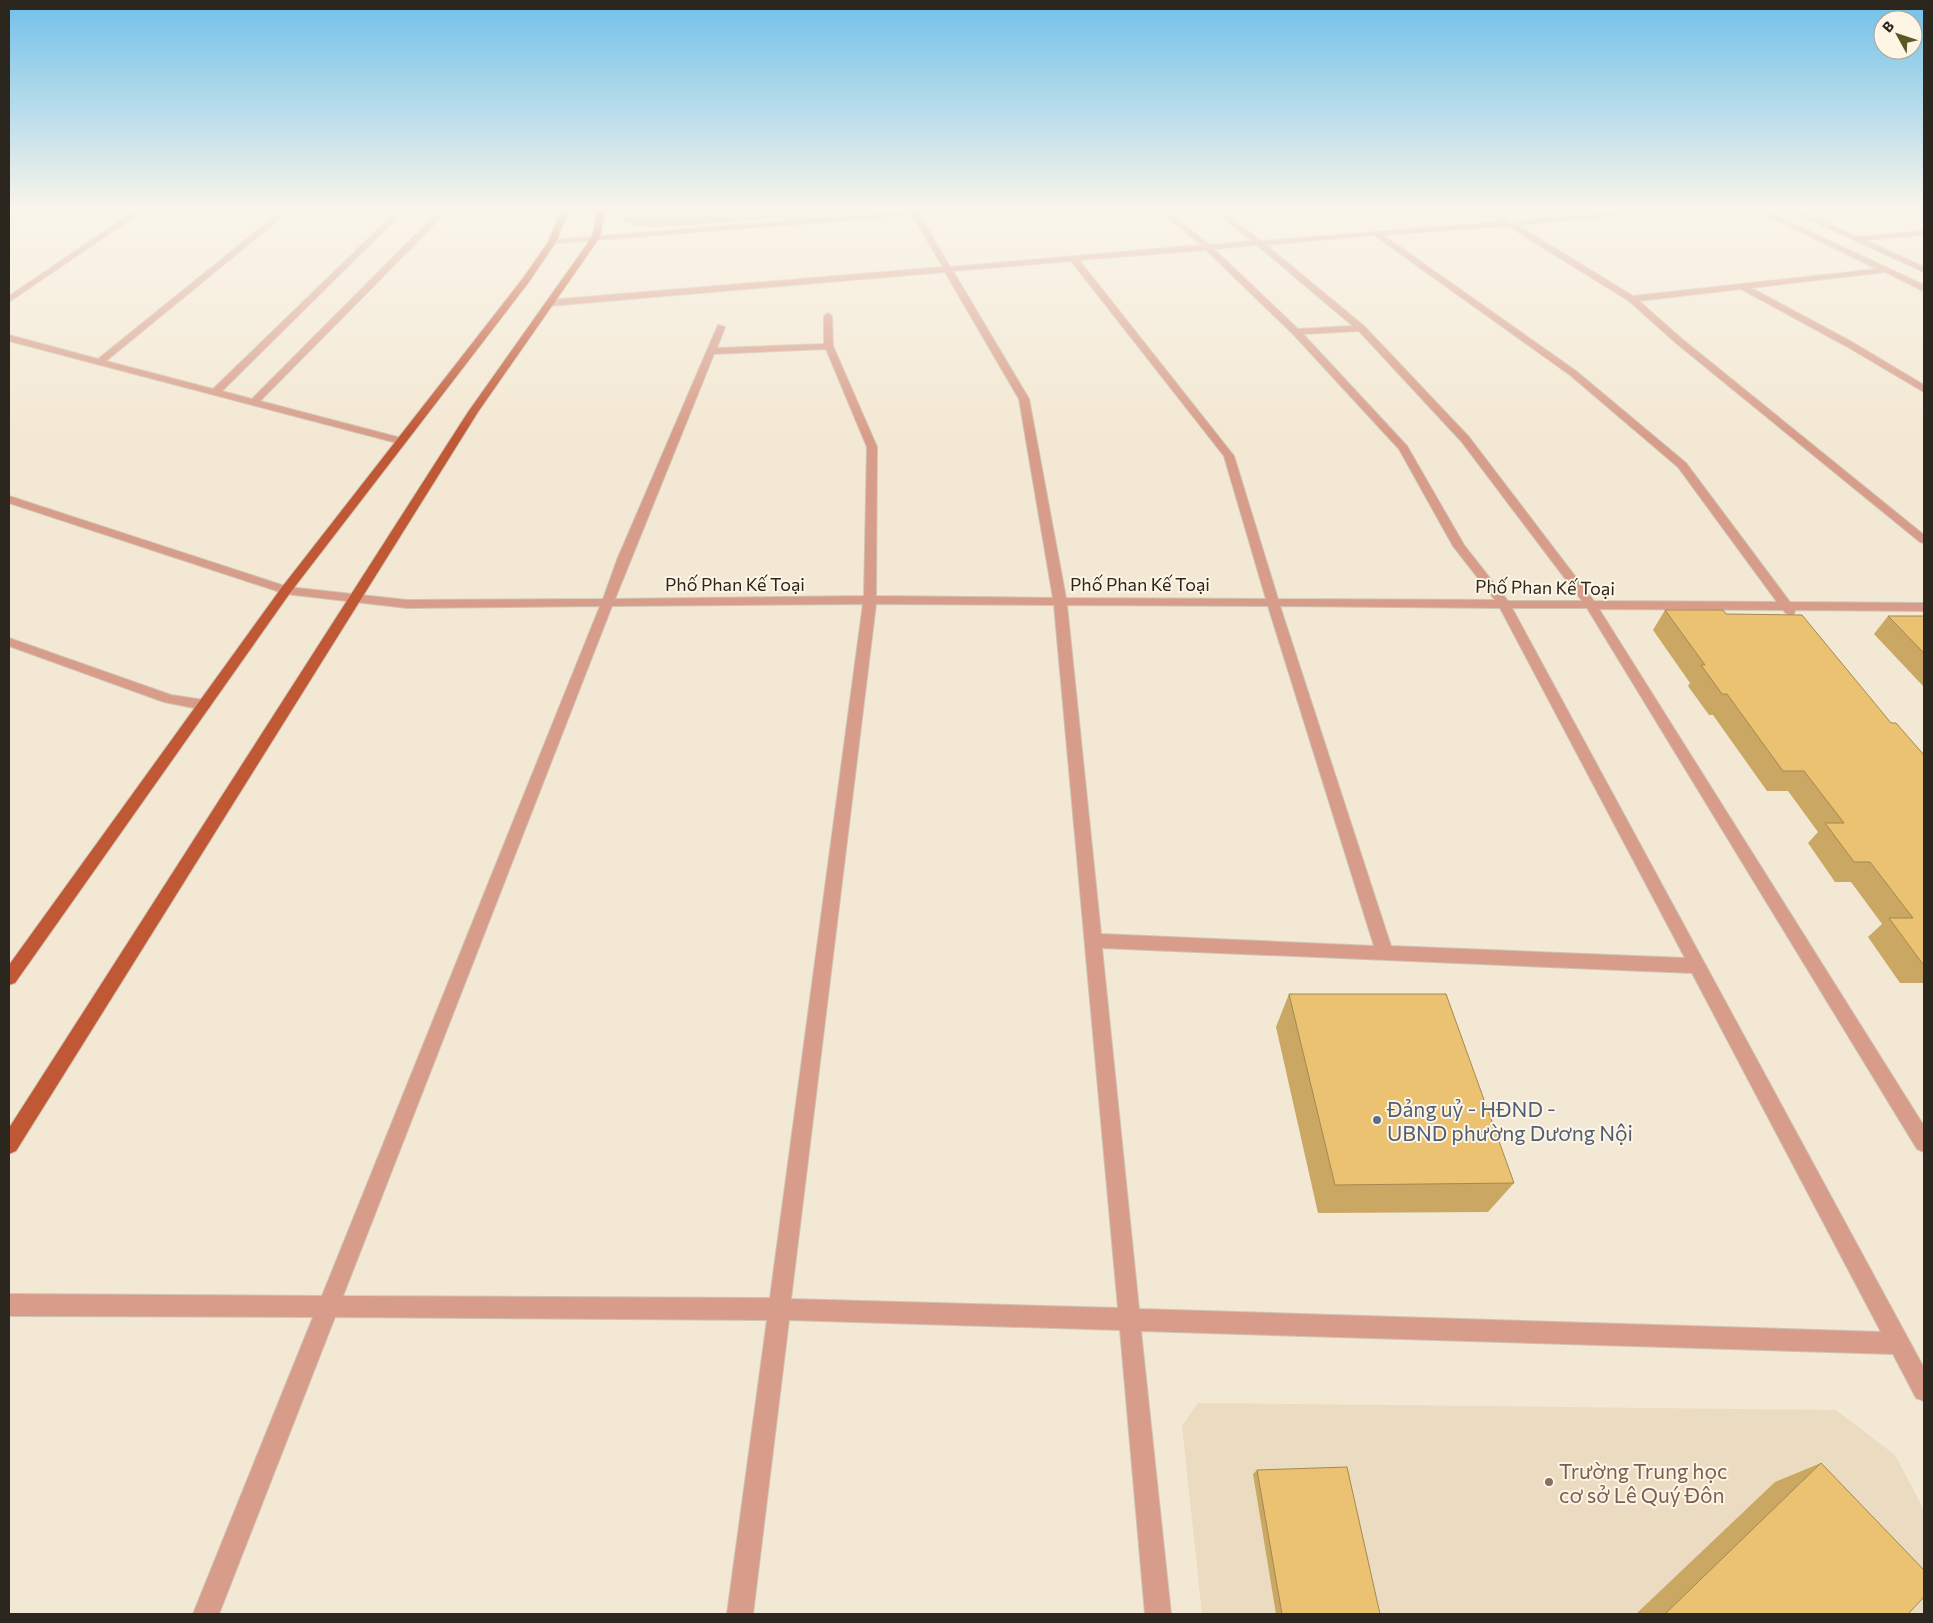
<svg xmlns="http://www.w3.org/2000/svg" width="1933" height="1623" viewBox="0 0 1933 1623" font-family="Commissioner,sans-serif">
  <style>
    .built { fill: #ebdcc1 }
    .green { fill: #ceb483 }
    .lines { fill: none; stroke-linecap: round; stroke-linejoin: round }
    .minor-casing { stroke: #cfc5b3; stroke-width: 2 }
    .major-casing { stroke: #cfc5b3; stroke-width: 2 }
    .minor { fill: #d89d8a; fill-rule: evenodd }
    .major { fill: #c05735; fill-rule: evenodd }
    .wall { fill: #caa762 }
    .building { fill: #ebc272; stroke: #a48850 }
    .service-dot { fill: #5c6f8a; stroke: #fef5e5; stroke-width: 2 }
    .education-dot { fill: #8d6e63; stroke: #fef5e5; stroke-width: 2 }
    .labels { text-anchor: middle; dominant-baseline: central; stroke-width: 4; stroke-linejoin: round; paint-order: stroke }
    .street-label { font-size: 18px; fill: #2b271f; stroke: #fef5e5 }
    .near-service-label { font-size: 21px; fill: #4e5e75; stroke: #fef5e5; text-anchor: start }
    .near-education-label { font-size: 21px; fill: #785e54; stroke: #fef5e5; text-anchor: start }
  </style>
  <rect width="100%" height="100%" fill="#f3e8d3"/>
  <path class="built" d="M1198,1403L1836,1410L1895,1455L1924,1510V1614H1202L1182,1426Z"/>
  <path class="green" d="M621,208H902L677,226C659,226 633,231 620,217Z"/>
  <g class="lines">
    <g class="minor-casing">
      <g id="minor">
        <path d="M139,208H147L9,302V296Z"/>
        <path d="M285,208H293L106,361L213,389L400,208H407L222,391L252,399L434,216L435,208H441V218L260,401L405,439V443L401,444L9,341V335L98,359Z"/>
        <path d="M947,208H975L971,210L919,214L950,267L1201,245L1156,208H1163L1210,245L1252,241L1210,208H1217L1261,241L1501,222L1480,208H1488L1510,222L1655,208H1678L1675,210L1517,225L1633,296L1877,269L1751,208H1760L1924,285V290H1921L1885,272L1751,288L1852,342L1924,385V392L1846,346L1741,289L1639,301L1682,339L1924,535V543L1920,542L1676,343L1629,301L1508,226L1383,235L1576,371L1686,463L1790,602L1924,603V611L1795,610L1794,614C1789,615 1786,614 1783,610L1599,609L1924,1126V1152L1917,1149L1587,608H1512L1924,1368V1401L1916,1398L1893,1354L1141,1331L1171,1614H1145L1120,1330L789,1320L753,1614H727L767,1320L335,1317L219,1614H193L313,1317L9,1316V1294L322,1296L600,606L407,608L286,594L9,503V496L288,587L407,600L603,599L617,560L718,325L725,327L717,348L824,344V316L828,313L832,316L833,346L877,447L876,596L1053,598L1019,399L945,272L549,306L545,303L549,300L943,267L912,215L549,244V240H552ZM1374,235L1570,375L1678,467L1777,602L1594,601L1469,437L1364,326L1266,245ZM1257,245L1353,326L1298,329L1214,249ZM1206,250L1293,334L1399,449L1453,546L1495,600L1278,599L1234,456L1079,260ZM1071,261L1224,456L1266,599L1066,598L1029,399L953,271ZM1359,331L1461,441L1582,601H1508L1464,545L1407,446L1303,334ZM826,349L867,447L864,596L615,599L714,354ZM863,604L770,1298L343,1296L612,606ZM876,604L1054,605L1118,1308L791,1299ZM1067,605L1268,606L1374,946L1101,934ZM1280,606L1500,608L1685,958L1391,946ZM1102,948L1692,973L1881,1332L1139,1309Z"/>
        <path d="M1784,208H1793L1857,237L1924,231V235L1865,240L1924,267V272Z"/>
        <path d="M9,638L171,695L204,700L209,702L211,705L209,708L204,710L164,702L9,646Z"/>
      </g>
    </g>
    <g class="major-casing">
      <g id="major">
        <path d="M562,208H570L556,242L529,282L290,593L15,983L9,985V965L282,587L523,278L548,242Z"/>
        <path d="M598,208H606L600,237L478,412L16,1151L9,1154V1128L468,412L592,237Z"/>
      </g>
    </g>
    <use href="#minor" class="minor"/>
    <use href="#major" class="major"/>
  </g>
  <g class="wall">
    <path d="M1665,610L1726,614L1891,723L1924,755V983H1900L1868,937L1882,924L1851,882H1835L1808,843L1818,832L1788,791H1767L1713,715H1709L1688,686L1690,683L1653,630Z"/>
    <path d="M1888,616H1924V687L1874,634Z"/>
    <path d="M1289,994L1514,1183L1488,1212L1318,1213L1276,1027Z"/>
    <path d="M1821,1463L1908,1614H1636L1775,1482Z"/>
    <path d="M1257,1470L1380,1614H1276L1253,1474Z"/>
  </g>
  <g class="building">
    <path d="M1665,610H1723L1726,614L1802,615L1891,723H1896L1924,755V964L1922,963L1889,918H1913L1870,862H1854L1825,823H1844L1804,771H1783L1727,694H1722L1701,665H1705Z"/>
    <path d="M1888,616H1924V653Z"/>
    <path d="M1289,994H1446L1514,1183L1335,1185Z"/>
    <path d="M1821,1463L1924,1570V1597L1908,1614H1665Z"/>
    <path d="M1347,1467L1380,1614H1282L1257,1470Z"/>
  </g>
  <linearGradient id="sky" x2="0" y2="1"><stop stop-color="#70c0e9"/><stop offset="0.48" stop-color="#faf5eb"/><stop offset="1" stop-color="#faf5eb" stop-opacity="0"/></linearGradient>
  <rect width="1933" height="435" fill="url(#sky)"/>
  <circle class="service-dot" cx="1377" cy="1120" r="5"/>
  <circle class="education-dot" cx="1549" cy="1482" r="5"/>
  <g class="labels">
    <g class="street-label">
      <text x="735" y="584">Phố Phan Kế Toại</text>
      <text x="1140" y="584">Phố Phan Kế Toại</text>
      <text transform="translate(1545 587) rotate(1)">Phố Phan Kế Toại</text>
    </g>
    <g class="near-service-label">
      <text x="1387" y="1108">Đảng uỷ - HĐND -<tspan x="1387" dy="24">UBND phường Dương Nội</tspan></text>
    </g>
    <g class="near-education-label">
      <text x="1559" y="1470">Trường Trung học<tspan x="1559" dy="24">cơ sở Lê Quý Đôn</tspan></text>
    </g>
  </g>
  <rect width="1933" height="1623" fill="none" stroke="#2b271f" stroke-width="20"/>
  <g transform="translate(1898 35) rotate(310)"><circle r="24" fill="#fef5e5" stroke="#aaa396"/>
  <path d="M0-4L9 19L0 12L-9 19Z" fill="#5a5925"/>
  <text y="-8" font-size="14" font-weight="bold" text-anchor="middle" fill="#2b271f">B</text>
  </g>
</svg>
